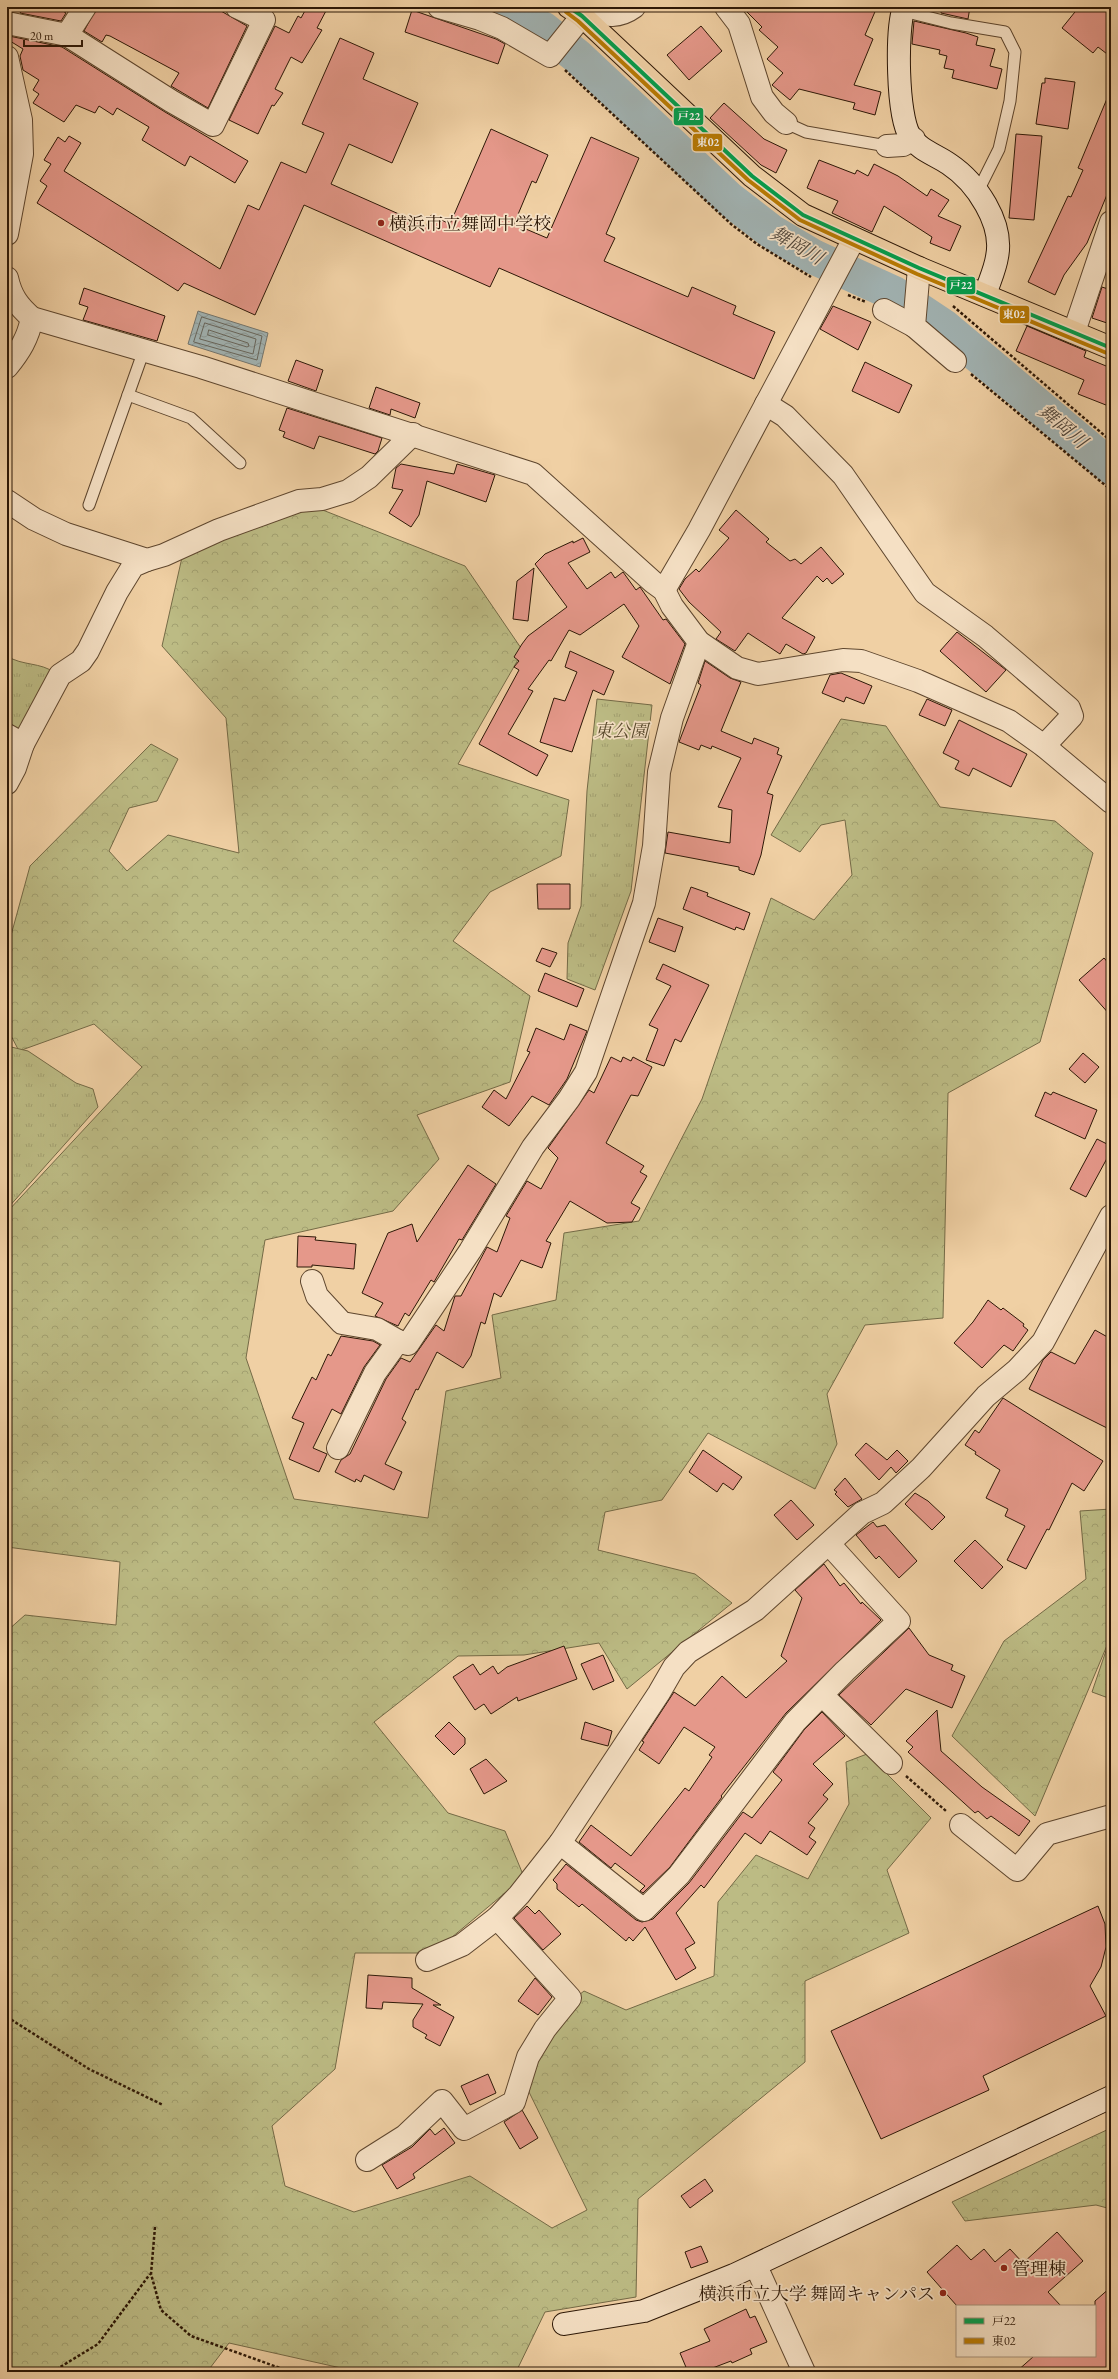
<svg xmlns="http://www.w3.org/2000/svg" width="1118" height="2379" viewBox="0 0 1118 2379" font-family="'EB Garamond','Noto Serif JP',serif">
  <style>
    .forest { fill: url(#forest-crowns); stroke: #746a46 }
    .park { fill: url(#park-tufts); stroke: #746a46 }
    .water { fill: url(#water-waves); stroke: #73756e }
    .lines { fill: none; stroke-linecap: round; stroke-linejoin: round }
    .shore { stroke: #67665d; stroke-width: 1 }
    .river { stroke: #a1b3b3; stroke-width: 35 }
    .building { fill: #e5988a; stroke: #2d1807 }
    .lane-casing { stroke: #5e462e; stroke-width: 13 }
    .street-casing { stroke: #5e462e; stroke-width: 24 }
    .secondary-casing { stroke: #2d1807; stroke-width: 24 }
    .primary-casing { stroke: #2d1807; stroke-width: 24 }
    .path { stroke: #2d1807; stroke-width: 2.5; stroke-dasharray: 3 2; stroke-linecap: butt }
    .lane { stroke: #f5e0c4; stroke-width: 11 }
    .street { stroke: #f5e0c4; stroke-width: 22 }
    .secondary { stroke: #f5e0c4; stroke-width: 22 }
    .primary { stroke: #f0d0a4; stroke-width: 22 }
    .bus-1-casing { stroke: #f5e0c4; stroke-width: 7 }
    .bus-2-casing { stroke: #f5e0c4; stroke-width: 7 }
    .bus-1 { stroke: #029f4d; stroke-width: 4 }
    .bus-2 { stroke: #ba7b02; stroke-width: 4 }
    .poi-dot { fill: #8f2418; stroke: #f5e0c4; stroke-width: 1.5 }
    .labels { text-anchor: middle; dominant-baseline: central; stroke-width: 3.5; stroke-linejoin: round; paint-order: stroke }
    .poi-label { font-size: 18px; fill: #2d1807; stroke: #f5e0c4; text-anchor: start }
    .park-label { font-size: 18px; font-style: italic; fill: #58492c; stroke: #f5e0c4 }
    .water-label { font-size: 19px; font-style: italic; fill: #50463b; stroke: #f5e0c4 }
    .line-badge { stroke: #f5e0c4; stroke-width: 1.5 }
    .badge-label { font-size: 11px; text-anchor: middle; font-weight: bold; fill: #fff }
  </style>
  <defs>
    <pattern id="forest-crowns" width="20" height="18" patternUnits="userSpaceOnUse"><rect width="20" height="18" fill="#bcbb84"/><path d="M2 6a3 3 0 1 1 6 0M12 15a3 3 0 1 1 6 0" fill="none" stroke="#a2a070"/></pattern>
    <pattern id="park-tufts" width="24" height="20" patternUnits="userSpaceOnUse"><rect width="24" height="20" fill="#bcbb84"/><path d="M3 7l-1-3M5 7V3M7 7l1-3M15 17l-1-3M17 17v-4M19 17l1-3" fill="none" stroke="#a2a070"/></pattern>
    <pattern id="water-waves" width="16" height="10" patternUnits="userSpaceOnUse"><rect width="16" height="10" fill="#a1b3b3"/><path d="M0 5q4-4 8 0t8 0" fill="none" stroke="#8b9998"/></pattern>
  </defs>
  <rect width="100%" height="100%" fill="#f0d0a4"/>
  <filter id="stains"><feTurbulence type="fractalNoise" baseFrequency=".005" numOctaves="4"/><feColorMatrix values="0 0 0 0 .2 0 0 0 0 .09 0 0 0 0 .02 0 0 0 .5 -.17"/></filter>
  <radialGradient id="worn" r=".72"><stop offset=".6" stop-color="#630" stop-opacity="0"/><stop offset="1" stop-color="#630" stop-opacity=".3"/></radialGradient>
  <g class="forest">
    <path d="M315,507L465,566L523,651L458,764L569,800L561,856L490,892L453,941L530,996L510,1082L417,1115L439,1159L393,1211L265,1240L246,1358L294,1499L428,1518L446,1391L501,1378L492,1315L556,1300L564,1233L639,1221L702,1099L771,898L814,920L852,875L845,820L821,825L800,852L771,835L841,719L886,726L940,807L1055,821L1093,853L1040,1042L948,1093L943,1318L865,1325L827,1394L837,1444L815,1489L708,1433L662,1500L605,1512L598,1550L695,1574L732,1603L627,1689L599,1643L524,1655L458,1656L374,1722L448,1813L505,1831L524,1877L433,1953H355L335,2069L272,2126L285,2186L354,2212L470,2176L552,2228L587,2210L529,2092L535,2030L584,1991L626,2010L714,1976L718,1902L756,1855L808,1879L849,1804L846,1762L867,1754L931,1818L887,1870L909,1933L805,1981V2062L638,2199L636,2297L545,2312L516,2372H359L229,2343L207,2372H7V1631L25,1615L116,1625L120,1562L7,1547V1212L142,1067L94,1024L19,1051L7,1028V950L30,866L151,744L178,759L157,801L129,808L109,851L127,871L168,835L239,853L226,718L162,646L183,553Z"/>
    <path d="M1111,1509V1636L1035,1816L952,1736L1004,1641L1086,1579L1080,1511Z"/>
    <path d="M1111,2128V2209L1096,2205L965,2221L952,2202Z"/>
  </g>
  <g class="park">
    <path d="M7,95L16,150L7,191Z"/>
    <path d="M7,656C22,666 41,662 55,673L19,736L7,729Z"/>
    <path d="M597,699L652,705L631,891L595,990L567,979L568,943L581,906L587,791Z"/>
    <path d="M7,1046L28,1051L76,1083L93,1089L98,1107L7,1209Z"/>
    <path d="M1111,1636V1699L1092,1692Z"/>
  </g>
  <path class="water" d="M198,311L268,333L260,367L188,344Z"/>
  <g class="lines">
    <g class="shore">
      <path d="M202,317L262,336L257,360L194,342Z"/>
      <path d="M205,323L256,339L253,354L200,339Z"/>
      <path d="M209,330L248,343L249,346L247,347L208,335Z"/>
    </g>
    <path class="river" d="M495,7L543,29L578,57L728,198L772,232L814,257L895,294L943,326L1111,467"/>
  </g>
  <g class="building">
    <path d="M24,7H56L66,13L61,21L20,13Z"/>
    <path d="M97,7H214L247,26L208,108L171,86L179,73L110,36L106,35L102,42L84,31Z"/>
    <path d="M307,7H328L317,28L322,30L302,63L291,57L275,89L283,93L274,106L272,105L258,134L229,120L275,26L289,33L298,16L301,18Z"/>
    <path d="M742,7H877L865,35L873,39L854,85L881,92L875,115L853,109L855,103L799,89L790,100L772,85L783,73L767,59L778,47L759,30L762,27Z"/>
    <path d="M942,7H970L968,19L941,13Z"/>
    <path d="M1079,7H1111V57L1098,47L1093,53L1062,28Z"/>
    <path d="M412,10L496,39L505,44L498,64L405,32Z"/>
    <path d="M914,21L966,33L978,37L976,45L995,49L990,66L1002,69L997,89L952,78L954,70L944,68L947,56L939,54L940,50L912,44Z"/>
    <path d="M701,26L722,51L689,80L667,55Z"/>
    <path d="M9,36L62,47L165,112L248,161L235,183L190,156L185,166L142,140L149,127L117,108L113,115L99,106L95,113L76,105L64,122L33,103L39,94L33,90L39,80L23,70L20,56L23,49L10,41Z"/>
    <path d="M340,38L374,53L363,79L418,103L392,163L349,144L331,184L426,226L431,215L450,224L491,129L548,155L536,183L532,181L514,224L547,238L591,137L639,158L606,234L615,238L604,261L688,297L692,287L736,306L733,314L775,332L754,379L499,268L490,287L304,205L255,315L184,283L178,291L37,203L47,186L40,181L51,164L44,160L58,137L65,142L69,136L81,143L64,171L220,269L248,205L259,210L281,162L306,173L324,133L302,124Z"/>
    <path d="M1045,78L1075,82L1068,129L1036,124L1042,83H1045Z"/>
    <path d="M1111,89V185L1087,243L1064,275L1055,295L1028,282L1068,196L1071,197L1083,170L1078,168Z"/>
    <path d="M724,103L764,139L787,150L776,173L761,165L710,118Z"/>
    <path d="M1016,134L1042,136L1034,220L1009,218Z"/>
    <path d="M819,160L855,174L857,170L868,176L874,164L898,176L927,196L931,189L949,200L938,216L961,226L950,251L930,243L932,237L884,206L872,232L832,213L838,201L807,188Z"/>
    <path d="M1102,287L1111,290V310L1107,323L1092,318Z"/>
    <path d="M84,288L165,316L157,341L83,320L88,307L79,304Z"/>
    <path d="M833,306L871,322L858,350L820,329Z"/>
    <path d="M1027,326L1086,351L1084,357L1111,368V407L1078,394L1084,380L1016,351Z"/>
    <path d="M296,360L323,370L316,391L288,381Z"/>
    <path d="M865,362L912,385L899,413L852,391Z"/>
    <path d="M376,387L420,403L415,418L391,409L390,415L369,408Z"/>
    <path d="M287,408L382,438L378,451L375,454L319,436L314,449L283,437L285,432L279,430Z"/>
    <path d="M401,464L454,474L457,464L495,475L486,502L427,481L419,515L411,527L389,513L403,490L392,488L396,468Z"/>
    <path d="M736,510L769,539L766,542L790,561L795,559L801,564L821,547L844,574L832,584L827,578L823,582L817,576L782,618L815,637L806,653L803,654L786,644L780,654L748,633L735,651L716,639L721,632L689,602L679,589L685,579L696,569L699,572L729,538L719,530Z"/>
    <path d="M583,538L590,552L568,563L587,589L611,572L615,578L623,572L636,590L640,587L663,620L666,619L685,644L670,684L622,657L639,626L624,604L580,635L569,630L551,661L549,660L528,689L533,691L508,734L548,755L537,776L479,744L519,670L514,667L519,661L514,657L522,644L528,636L567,607L535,564L545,554L573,541V543Z"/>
    <path d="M534,568L528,621L513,619L517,581Z"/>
    <path d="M957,632L1006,670L986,692L940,651Z"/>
    <path d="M570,651L614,671L604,695L593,690L572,752L540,742L554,698L565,701L577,672L565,667Z"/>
    <path d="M705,661L730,678L741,682L721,731L752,744L754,738L779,748L777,754L782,756L767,793L773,795L761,855L754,875L739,870V867L665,853L668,832L730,843L732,810L718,807L741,758L712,746L711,749L701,745L699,750L679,742L701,685L698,683Z"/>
    <path d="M841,673L872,686L864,704L846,697L844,702L822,693L830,675Z"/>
    <path d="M927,699L952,710L945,726L919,715Z"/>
    <path d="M959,720L1027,754L1011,787L973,768L969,776L955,769L959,761L943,753Z"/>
    <path d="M537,884H570V909H538Z"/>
    <path d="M691,887L708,893L707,896L750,913L744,930L736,927L735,930L683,909Z"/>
    <path d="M658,918L683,927L675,952L649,942Z"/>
    <path d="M542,948L557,953L550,967L536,961Z"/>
    <path d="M1104,958L1111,966V1016L1079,980Z"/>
    <path d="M663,964L709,985L681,1042L675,1039L664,1066L646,1060L658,1029L649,1025L671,986L656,979Z"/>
    <path d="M545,973L584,989L577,1007L538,991Z"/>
    <path d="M570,1024L587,1031L567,1079L549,1105L532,1096L509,1126L482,1107L494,1090L506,1099L530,1052L527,1051L536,1028L564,1040Z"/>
    <path d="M1083,1053L1099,1067L1085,1083L1069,1069Z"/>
    <path d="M611,1057L621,1062L623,1057L631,1061L633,1057L652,1067L638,1096L631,1095L606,1143L644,1166L640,1172L647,1176L631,1203L640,1208L632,1222L607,1223L570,1201L546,1241L551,1243L542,1268L521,1260L501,1297L494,1293L485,1324L481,1322L471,1356L463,1368L437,1352L418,1390L416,1389L402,1419L406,1422L385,1464L402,1472L394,1490L364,1475L361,1482L356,1479L355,1482L335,1472L341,1460L350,1454L386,1379L401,1358L410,1362L436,1325L444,1331L455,1296H461L487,1247L497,1252L510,1218L506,1216L527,1181L541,1189L558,1158L548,1148L589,1090L594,1093Z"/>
    <path d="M1045,1092L1051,1095L1053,1092L1097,1110L1085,1139L1035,1116Z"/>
    <path d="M1097,1139L1111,1146V1151L1086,1197L1070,1189Z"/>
    <path d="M468,1165L496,1184L462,1240L459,1239L434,1282L431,1280L409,1316L405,1313L398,1326L375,1316L383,1303L362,1293L388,1233L412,1224L417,1242Z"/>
    <path d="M298,1236L316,1237L315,1240L356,1244L354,1269L312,1265V1267H297Z"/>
    <path d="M988,1300L1001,1310L1003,1308L1024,1324L1023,1326L1028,1330L1013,1351L1004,1345L982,1368L954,1343L973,1322Z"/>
    <path d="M1095,1330L1111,1339V1430L1029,1389L1043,1360L1051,1352L1075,1364Z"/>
    <path d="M341,1336L373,1341L380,1345L364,1367L341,1414L332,1409L313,1448L327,1454L319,1472L289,1459L304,1423L292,1418L312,1377L316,1380L328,1354L331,1356Z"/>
    <path d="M1003,1398L1103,1461L1084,1491L1072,1483L1049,1530L1047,1529L1026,1569L1007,1560L1025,1526L1005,1516L1008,1509L986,1498L1000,1470L975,1454L976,1452L965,1445L975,1430L979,1433Z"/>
    <path d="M866,1443L887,1460L897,1450L908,1461L896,1473L891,1467L879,1480L855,1455Z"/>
    <path d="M703,1450L742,1477L733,1490L723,1483L717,1492L689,1472Z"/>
    <path d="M845,1478L862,1499L848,1507L835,1494L837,1492L834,1490Z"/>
    <path d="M915,1493L928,1501L945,1517L932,1530L905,1504Z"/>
    <path d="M791,1500L814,1525L797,1540L774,1515Z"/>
    <path d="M873,1522L877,1527L885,1525L917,1561L899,1578L879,1556L876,1559L856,1535Z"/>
    <path d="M975,1540L1003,1567L982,1589L954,1561Z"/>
    <path d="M824,1564L840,1586L844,1583L861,1604L862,1602L881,1620L786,1713L721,1796L722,1797L670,1867L643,1893L640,1891L645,1886L615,1863L611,1868L579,1842L591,1825L631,1856L685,1788L689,1791L712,1757L709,1755L715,1747L684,1727L659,1764L639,1750L644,1742L642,1741L674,1692L695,1706L722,1676L746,1698L787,1661L781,1656L802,1598L795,1590Z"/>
    <path d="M909,1628L929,1655L953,1665L951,1670L965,1676L952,1708L906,1689L871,1725L839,1695Z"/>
    <path d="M564,1646L577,1679L518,1701L517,1697L491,1714L484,1704L475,1710L453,1677L473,1664L480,1675L493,1666L498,1674L507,1667Z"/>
    <path d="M603,1655L614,1681L593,1690L581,1664Z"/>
    <path d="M937,1710L941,1751L982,1787L1030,1821L1019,1836L991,1816L987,1819L978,1811L975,1813L908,1752L913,1747L906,1741Z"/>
    <path d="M822,1712L845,1736L813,1764L833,1784L823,1795L828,1799L808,1823L815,1828L809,1837L816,1842L807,1855L770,1831L761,1844L745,1833L704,1888L701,1885L676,1913L695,1943L685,1949L696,1968L676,1980L645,1927L633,1941L629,1937L626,1941L582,1904L579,1907L557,1889V1884L553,1880L566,1864L636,1920L642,1922L653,1919L689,1883L743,1812L752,1818L782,1780L773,1772L804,1730Z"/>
    <path d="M449,1722L465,1738V1744L454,1755L435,1736Z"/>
    <path d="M585,1722L612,1731L608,1746L581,1739Z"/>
    <path d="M486,1759L507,1781L484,1794L470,1769Z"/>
    <path d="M527,1906L535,1914L539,1910L561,1934L543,1950L514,1918Z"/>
    <path d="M1098,1906L1105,1924L1106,1947L1101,1967L1090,1986L1106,2016L983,2076L989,2090L881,2139L831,2031Z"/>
    <path d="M368,1975L412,1978V1988L441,2005H433L454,2017L440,2046L425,2038L427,2035L413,2027V2020L423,2004L383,2002L382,2009L366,2008Z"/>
    <path d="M535,1978L552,1997L538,2015L518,2001Z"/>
    <path d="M488,2074L496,2093L470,2105L461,2086Z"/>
    <path d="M522,2110L538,2138L520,2149L504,2122Z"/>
    <path d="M444,2128L455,2143L413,2174L415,2178L397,2189L382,2165L412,2147L430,2129L435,2135Z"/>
    <path d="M705,2179L713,2191L690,2208L681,2196Z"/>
    <path d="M1057,2232L1083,2261L1048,2292L1061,2306H957L927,2272L957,2245L971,2260L984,2249L995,2262L1010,2249L1023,2263Z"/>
    <path d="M701,2246L708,2262L691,2268L685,2252Z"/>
    <path d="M1111,2287V2372H1016L1034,2356H1095V2301Z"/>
    <path d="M746,2309L750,2318L755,2316L767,2342L750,2349L752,2354L732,2363L731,2361L702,2372H688L680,2353L710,2341L704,2329Z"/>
  </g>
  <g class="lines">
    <g class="lane-casing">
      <g id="lane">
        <path d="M903,11L951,23L1005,32L1015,52L1010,101L999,149L977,193"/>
        <path d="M786,123L806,132L887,146"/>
        <path d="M128,395L191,418L240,463"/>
        <path d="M89,505L144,350"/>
      </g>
    </g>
    <g class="street-casing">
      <g id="street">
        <path d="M439,7L480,19L502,28L550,56L582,16L589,11C607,16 619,18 634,7"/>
        <path d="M726,7L739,24L762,97L774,113L786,123"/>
        <path d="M7,23L67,35L85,7"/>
        <path d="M67,35L171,101L213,125L264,20L237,7"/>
        <path d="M7,57L21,120L22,154L7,234"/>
        <path d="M887,146L903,145L914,139"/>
        <path d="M919,268L914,326L955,361"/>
        <path d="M7,278C11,296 18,306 32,318L201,367L533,474L653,582L664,590L672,606L699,642L737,668L758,674L843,660L861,661L918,681L1009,721L1044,746L1111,802"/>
        <path d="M884,310L914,326"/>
        <path d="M1074,332L1111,222"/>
        <path d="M7,367C20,351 28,338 32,318"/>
        <path d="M766,404L785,416L843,475L925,593L985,636L1069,708L1072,716L1044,746"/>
        <path d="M7,501L34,519L66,534L147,560L164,555L219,530L299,501L322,499L348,491L369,477L413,434"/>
        <path d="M664,590L699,530L854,239"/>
        <path d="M7,735L23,744L60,675L81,661L88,651L117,592L133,566L147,560"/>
        <path d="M7,783L15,768L23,744"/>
        <path d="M312,1281L317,1296L342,1323L377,1329L398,1341"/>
        <path d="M338,1448L375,1373L398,1341L408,1344L470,1251L533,1147L569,1099L586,1072L644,903L654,846L659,772L672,718L699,642"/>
        <path d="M822,1695L891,1763"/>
        <path d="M961,1825L1017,1870L1047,1834L1111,1816"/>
        <path d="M560,1843L644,1910L679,1875L795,1722L845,1671L899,1621L829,1544"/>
        <path d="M427,1960L462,1945L497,1918L519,1895L560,1843L659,1693L674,1667L688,1652L755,1610L862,1513L883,1503L921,1468L986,1396L1017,1370L1043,1342L1111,1216"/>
        <path d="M367,2160L405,2136L442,2101L464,2129L514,2102L528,2057L545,2029L570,1998L497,1918"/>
        <path d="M756,2266L804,2372"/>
      </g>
    </g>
    <g class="secondary-casing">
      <g id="secondary">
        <path d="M904,7C896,30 897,116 910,136C919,150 936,155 949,164C976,182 1004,223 997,257C995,270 989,282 985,295"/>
        <path d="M564,2324L644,2311L734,2275L1111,2097"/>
      </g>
    </g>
    <g class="primary-casing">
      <path id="primary" d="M569,7L582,16L752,176L803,215L919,268L1111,348"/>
    </g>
    <g class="path">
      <path d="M565,70L731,224L757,244L811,277"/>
      <path d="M848,295L866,302"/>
      <path d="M953,306L1111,441"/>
      <path d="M971,374L1111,490"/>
      <path d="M7,1044L10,1045"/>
      <path d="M906,1776L946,1811"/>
      <path d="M7,2017L89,2069L163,2105"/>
      <path d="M155,2227L151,2274L161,2310L191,2336L291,2372"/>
      <path d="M52,2372L98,2344L150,2274"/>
    </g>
    <use href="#lane" class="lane"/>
    <use href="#street" class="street"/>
    <use href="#secondary" class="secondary"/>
    <use href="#primary" class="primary"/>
    <g class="bus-1-casing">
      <path id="bus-1" d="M569,7L582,16L752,176L803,215L919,268L1111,348"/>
    </g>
    <g class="bus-2-casing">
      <path id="bus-2" d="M566,12L578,21L748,180L800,220L917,274L1109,354"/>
    </g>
    <use href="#bus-1" class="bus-1"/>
    <use href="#bus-2" class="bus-2"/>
  </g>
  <g class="poi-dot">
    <circle cx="381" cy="223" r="4"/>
    <circle cx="1004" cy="2268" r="4"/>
    <circle cx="943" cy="2293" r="4"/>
  </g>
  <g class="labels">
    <g class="poi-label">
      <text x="389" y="223">横浜市立舞岡中学校</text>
      <text x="1012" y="2268">管理棟</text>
      <text x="935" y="2293" text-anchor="end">横浜市立大学 舞岡キャンパス</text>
    </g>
    <g class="park-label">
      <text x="621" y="730">東公園</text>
    </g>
    <g class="water-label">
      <text transform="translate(797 245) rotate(30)">舞岡川</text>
      <text transform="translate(1063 426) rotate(40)">舞岡川</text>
    </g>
  </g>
  <g class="line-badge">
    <rect x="673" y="107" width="31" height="19" rx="4" fill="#029f4d"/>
    <rect x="692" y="133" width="31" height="19" rx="4" fill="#ba7b02"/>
    <rect x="946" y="276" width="30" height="19" rx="4" fill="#029f4d"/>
    <rect x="999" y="305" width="31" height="19" rx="4" fill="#ba7b02"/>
  </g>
  <g class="badge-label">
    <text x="689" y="120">戸22</text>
    <text x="708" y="146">東02</text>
    <text x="961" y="289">戸22</text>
    <text x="1014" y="318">東02</text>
  </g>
  <rect width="1118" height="2379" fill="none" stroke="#f0d0a4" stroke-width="24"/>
  <rect x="8" y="8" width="1102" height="2363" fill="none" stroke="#2d1807" stroke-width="2"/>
  <rect x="12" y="12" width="1094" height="2355" fill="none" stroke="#2d1807"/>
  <rect x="956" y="2305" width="140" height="52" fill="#f5e0c4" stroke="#a59078"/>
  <rect x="964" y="2318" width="20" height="6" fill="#029f4d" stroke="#a59078"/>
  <text x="992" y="2325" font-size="12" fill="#2d1807">戸22</text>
  <rect x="964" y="2338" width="20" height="6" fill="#ba7b02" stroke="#a59078"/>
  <text x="992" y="2345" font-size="12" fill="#2d1807">東02</text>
  <path d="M24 40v6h58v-6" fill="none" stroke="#2d1807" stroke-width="2"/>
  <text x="30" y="40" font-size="12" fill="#2d1807" stroke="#f5e0c4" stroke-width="3" paint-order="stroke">20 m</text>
  <rect width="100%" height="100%" filter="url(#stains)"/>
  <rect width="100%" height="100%" fill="url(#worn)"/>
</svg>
